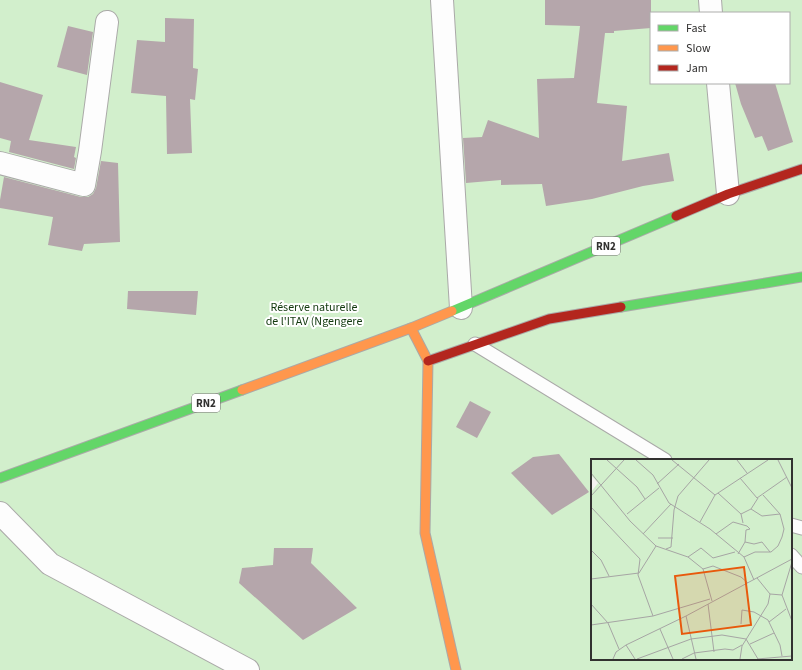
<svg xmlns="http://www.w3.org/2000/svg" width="802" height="670" viewBox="0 0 802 670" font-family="'Source Sans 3',sans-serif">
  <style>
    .green { fill: #d2efcc; fill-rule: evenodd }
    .building { fill: #b5a6ab }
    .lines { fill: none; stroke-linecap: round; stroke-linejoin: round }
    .lane-casing { stroke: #aaa9a8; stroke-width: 15 }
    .street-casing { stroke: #aaa9a8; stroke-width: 24 }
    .fast-casing { stroke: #aaa9a8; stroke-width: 11 }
    .slow-casing { stroke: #aaa9a8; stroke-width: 11 }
    .jam-casing { stroke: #aaa9a8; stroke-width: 11 }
    .lane { stroke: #fdfdfd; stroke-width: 13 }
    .street { stroke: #fdfdfd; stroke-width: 22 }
    .fast { stroke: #63d668; stroke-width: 9 }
    .slow { stroke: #ff974d; stroke-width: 9 }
    .jam { stroke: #b3261e; stroke-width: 9 }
    .labels { text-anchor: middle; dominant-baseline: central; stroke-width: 4; stroke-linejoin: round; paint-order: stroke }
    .shield { fill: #fff; stroke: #706f6e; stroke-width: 1 }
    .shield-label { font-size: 11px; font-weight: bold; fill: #323130 }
    .park-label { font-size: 12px; fill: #12390e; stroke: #fff }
    .inset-road { fill: none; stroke: #a6a5a4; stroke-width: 1 }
    .view { fill: #e8590c; fill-opacity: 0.15; stroke: #e8590c; stroke-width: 2 }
    .inset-edge { fill: none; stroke: #323130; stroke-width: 2 }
  </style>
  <rect width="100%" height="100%" fill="#f4f2f1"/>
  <path class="green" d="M0,0H802V670H0ZM651,13H789V83H651ZM592,460H791V659H592Z"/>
  <g class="building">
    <path d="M545,0H651V28L614,31V33H605L597,103L627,106L622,161L669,153L674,181L643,186L592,199L546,206L542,184L501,185V180L466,183L463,138L482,137L488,120L539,138L537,79L574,78L580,26L545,25Z"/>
    <path d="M165,18L194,19L193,68L198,69L195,100L190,99L192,153L167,154L166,96L131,93L137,40L165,42Z"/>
    <path d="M68,26L93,32L87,75L57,67Z"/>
    <path d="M0,82L43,95L29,140L76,147L74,157L76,158L74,169L9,152L11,141L0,138Z"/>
    <path d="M735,83H775L793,142L768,151L762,136L755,138L741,104Z"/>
    <path d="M101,161L118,163L120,242L84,244L82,251L48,245L53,217L0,208V200L4,177L81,197H88L93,194L96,188Z"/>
    <path d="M128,291H198L196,315L127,309Z"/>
    <path d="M470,401L491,412L477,438L456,427Z"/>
    <path d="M559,454L589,492L552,515L511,473L533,457Z"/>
    <path d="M274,548H313L311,563L357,608L303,640L239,583L242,568L273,565Z"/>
  </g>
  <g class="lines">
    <g class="lane-casing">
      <g id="lane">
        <path d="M475,344L665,460"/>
        <path d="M791,525L802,528"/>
        <path d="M791,555L802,567"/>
      </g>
    </g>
    <g class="street-casing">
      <g id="street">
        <path d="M442,0L461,308"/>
        <path d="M710,0L711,13"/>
        <path d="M718,83L728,194"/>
        <path d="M0,163L84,185L90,151L107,22"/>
        <path d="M0,513L50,564L248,670"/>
      </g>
    </g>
    <g class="fast-casing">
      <g id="fast">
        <path d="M621,307L802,277"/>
        <path d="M452,311L676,216"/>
        <path d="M0,478L242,390"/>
      </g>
    </g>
    <g class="slow-casing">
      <g id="slow">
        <path d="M411,328L428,361L425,533L456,670"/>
        <path d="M242,390L411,328L452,311"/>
      </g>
    </g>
    <g class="jam-casing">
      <g id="jam">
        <path d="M676,216L728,194L802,169"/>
        <path d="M428,361L549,319L621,307"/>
      </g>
    </g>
    <use href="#lane" class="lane"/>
    <use href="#street" class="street"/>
    <use href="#fast" class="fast"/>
    <use href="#slow" class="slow"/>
    <use href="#jam" class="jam"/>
  </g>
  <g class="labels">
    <g class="shield">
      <rect x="592" y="237" width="28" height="18" rx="3"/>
      <rect x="192" y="394" width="28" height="18" rx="3"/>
    </g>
    <g class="shield-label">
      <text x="606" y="246">RN2</text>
      <text x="206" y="403">RN2</text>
    </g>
    <g class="park-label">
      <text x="314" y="307">Réserve naturelle<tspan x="314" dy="14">de l'ITAV (Ngengere</tspan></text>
    </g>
  </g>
  <g transform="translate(591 459)">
    <rect width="201" height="201" fill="#f4f2f1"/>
    <path d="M0,1H201V200H0V33L7,24L0,16Z" fill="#d2efcc"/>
    <path class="inset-road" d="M16,1L46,28L54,40M45,1L62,16L78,44L119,70L153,98L163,121M81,1L124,36M146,1L156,14M187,1L201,29M0,14L39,62L65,87M149,19L166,39L196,18M66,25L88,5M127,34L150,55L152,64M0,37L33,1M0,48L49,100L47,116L62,157M160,50L171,57L189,55M36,55L68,29M150,55L160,50L167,39M109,63L124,36L177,1M52,75L80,45M125,75L142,63L156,67L159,70L155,71L154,83L147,95M67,79H82M154,83L163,85L171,83L179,93M75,90L80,88L83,51L87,37L118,1M0,91L10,101L18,117M97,98L110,89L122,99L144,93M153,98L164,93H180L187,87L191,78L193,70L189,55L172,36M201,103L191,136L201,162M112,110L122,107L150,118L157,124M166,119L179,135L191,136M0,120L48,114L65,87L97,98L112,110L121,142M0,145L17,164L28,190M117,145L123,193M95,157L105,200M178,163L195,150M150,165L151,151L163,153L177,161L189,186L191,197M0,166L62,157L119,140M69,170L82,200M159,185L183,174M35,186L44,200M22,200L25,193L35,186L95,157L201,100M46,200L100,180L131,176L155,180L167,200M91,200L103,194L134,190L142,191L151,186M149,200L151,187L177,145L179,135M166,200L201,197"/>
    <path class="view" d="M153,108L160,166L91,175L84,117Z"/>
    <rect width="201" height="201" class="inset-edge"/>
  </g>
  <rect x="650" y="12" width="140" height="72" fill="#ffffff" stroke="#adadac"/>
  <rect x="658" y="25" width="20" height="6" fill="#63d668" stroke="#adadac"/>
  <text x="686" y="32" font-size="12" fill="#323130">Fast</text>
  <rect x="658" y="45" width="20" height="6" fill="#ff974d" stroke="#adadac"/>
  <text x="686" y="52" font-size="12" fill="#323130">Slow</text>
  <rect x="658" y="65" width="20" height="6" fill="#b3261e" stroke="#adadac"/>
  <text x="686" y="72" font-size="12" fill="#323130">Jam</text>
</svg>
